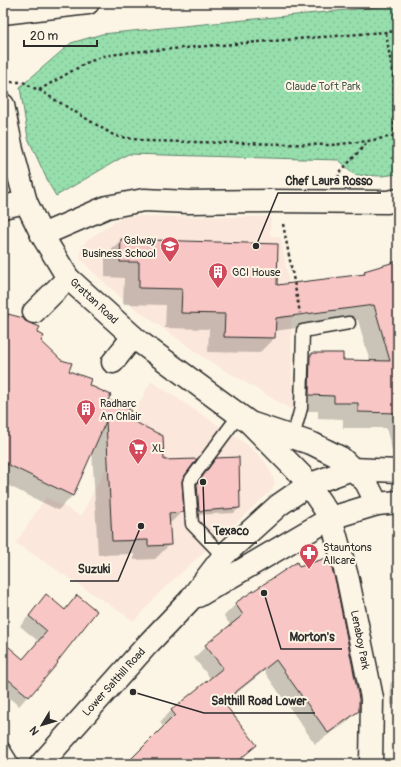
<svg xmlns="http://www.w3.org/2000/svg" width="401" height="767" viewBox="0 0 401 767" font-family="Pangolin,sans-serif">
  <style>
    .built { fill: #fbe7db }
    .park { fill: url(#park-dots); stroke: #60846c }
    .shadow { fill: #0003 }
    .building { fill: #f8c7c5; stroke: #2b2b2b }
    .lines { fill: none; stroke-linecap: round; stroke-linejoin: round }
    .lane-casing { stroke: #2b2b2b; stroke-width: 15 }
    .street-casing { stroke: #2b2b2b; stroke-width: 25 }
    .secondary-casing { stroke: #2b2b2b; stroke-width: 25 }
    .path { stroke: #2b2b2b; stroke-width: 2.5; stroke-dasharray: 3 3; stroke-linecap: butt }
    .lane { stroke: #fcf5e5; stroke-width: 12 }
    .street { stroke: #fcf5e5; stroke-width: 22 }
    .secondary { stroke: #fcf5e5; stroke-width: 22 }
    .labels { text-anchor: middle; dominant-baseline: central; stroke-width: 4; stroke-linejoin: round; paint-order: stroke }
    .park-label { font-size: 11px; fill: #46584b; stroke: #fcf5e5 }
    .poi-label { font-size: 11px; fill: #2b2b2b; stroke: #fcf5e5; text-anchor: start }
    .street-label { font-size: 11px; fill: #2b2b2b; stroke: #fcf5e5 }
    .leader { fill: none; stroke: #2b2b2b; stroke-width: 1.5 }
    .callout-dot { fill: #2b2b2b; stroke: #fcf5e5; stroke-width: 1.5 }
    .callout-label { font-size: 12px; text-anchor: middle; font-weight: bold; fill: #2b2b2b; stroke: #fcf5e5; stroke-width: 4; stroke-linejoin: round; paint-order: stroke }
  </style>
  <defs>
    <pattern id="park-dots" width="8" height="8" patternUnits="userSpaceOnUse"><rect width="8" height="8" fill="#96deac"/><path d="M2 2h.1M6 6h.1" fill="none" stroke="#81bf94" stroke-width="1.8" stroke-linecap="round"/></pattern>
  </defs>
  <rect width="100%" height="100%" fill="#fcf5e5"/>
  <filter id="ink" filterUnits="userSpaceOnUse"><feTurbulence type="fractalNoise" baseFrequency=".025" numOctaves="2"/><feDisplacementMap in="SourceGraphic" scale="8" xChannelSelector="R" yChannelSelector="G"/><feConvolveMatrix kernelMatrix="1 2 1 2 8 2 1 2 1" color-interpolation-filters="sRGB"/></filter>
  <g filter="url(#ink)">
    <g class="built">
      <path d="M124,216L271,217L270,235L281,238L291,295L292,410L206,359L126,302L91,270L80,258L81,248L87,240Z"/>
      <path d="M151,381L245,443L263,459L270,470L275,483L272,490L160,592L134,621L16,543L46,497L81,516Z"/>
    </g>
    <path class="park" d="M398,5V174L382,176L355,175L339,160L128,154L56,196L49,184L28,138L20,87L71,43L102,34Z"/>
    <g class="shadow">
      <path d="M121,240L276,286L360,276L365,272L398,262V456L394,457L386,428H343V419L318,418V411H293L294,372L313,354L342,361L370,362L358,320L274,331V338L259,353L208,352L209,329L165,328L166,305L123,304L124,278L105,277V256Z"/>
      <path d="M3,311L25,322L36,333L40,341L68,371L106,400L126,419L163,461L182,477L181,482L183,511L168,525L170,544L155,559L134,560V554L98,555L92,449L72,496L58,510L3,483Z"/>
      <path d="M217,459L239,508L234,513L194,515L192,490Z"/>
      <path d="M297,564L358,711L346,723L315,744L264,671L223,704L256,745L235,764H127L164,728L160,722L172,710L211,679L194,658L206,646L231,626L224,616L236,604Z"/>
      <path d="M46,596L64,610L77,596L56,662L57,663L19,706L3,693V644L22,660L38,641L20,626Z"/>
      <path d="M398,676V723H396L395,705H391L390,684Z"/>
    </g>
    <g class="building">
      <path d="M121,239L278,244L277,285L365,274L364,271L398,261V413L358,412V403H334V396L309,395L310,355H312V353H343V360L390,361L374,305L276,318L275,338L224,337L225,314L181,313L182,289L139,288V262H120Z"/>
      <path d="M8,314L23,318L25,321L40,327L37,332L44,336L41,341L61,360L72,363L69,371L91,379L89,385L111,395L108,400L131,410L127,418L163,436L164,460L197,459L183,478L182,482L184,512L169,513L171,545L148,546V540L112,541L106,421L73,496L3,462V316L7,318Z"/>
      <path d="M239,457L240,508L199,511L197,484L216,458Z"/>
      <path d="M329,557L336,583L359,699V711L328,733L276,660L223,702L257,745L234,764H126L175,715L171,710L223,668L205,645L243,615L235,603L297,562L299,567Z"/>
      <path d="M46,594L65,610L77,595L97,611L57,662L58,663L29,697L3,675V642L23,659L47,631L29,616Z"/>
    </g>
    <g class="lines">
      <g class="lane-casing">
        <g id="lane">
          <path d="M293,437L301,408L303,331L349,323"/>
          <path d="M223,556L192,524L189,482L239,415"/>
          <path d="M3,748L13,764"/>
        </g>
      </g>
      <g class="street-casing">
        <g id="street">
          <path d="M3,105L12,150L26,202L42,235L68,278L137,340L250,423L303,477L331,518L348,580L372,698L371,764"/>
          <path d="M3,207L26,202"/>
          <path d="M42,235L107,207L144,200L189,202L270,201L387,202L398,200"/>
          <path d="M34,312L68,278"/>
          <path d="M113,362L133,337"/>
          <path d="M253,424L313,444L341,458L366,482L377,504"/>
        </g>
      </g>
      <g class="secondary-casing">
        <g id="secondary">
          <path d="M3,13L88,3"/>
          <path d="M198,596L331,518L377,504L398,502"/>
          <path d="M41,764L147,645L189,601L225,554L279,505L308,485L352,469L398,471"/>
        </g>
      </g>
      <g class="path">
        <path d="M386,33L394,83V136"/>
        <path d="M11,82H23L34,88L39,90L86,63L104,56L132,52L398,31"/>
        <path d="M39,90L115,136L147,141L331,145L368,141L398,135"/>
        <path d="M338,178L340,172L368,142"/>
        <path d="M283,224L300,313"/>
      </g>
      <use href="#lane" class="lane"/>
      <use href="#street" class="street"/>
      <use href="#secondary" class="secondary"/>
    </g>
  </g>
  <defs>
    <g id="university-pin" transform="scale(1)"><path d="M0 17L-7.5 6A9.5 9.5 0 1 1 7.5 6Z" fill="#d1495b" stroke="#fcf5e5"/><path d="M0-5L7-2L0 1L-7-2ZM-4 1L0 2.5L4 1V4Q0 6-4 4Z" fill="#fff"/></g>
    <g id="building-pin" transform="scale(1)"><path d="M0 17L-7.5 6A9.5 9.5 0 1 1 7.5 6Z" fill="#d1495b" stroke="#fcf5e5"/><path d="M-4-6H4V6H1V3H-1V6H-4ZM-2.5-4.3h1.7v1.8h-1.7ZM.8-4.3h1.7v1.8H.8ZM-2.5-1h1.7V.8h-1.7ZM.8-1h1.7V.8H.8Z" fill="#fff"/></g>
    <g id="supermarket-pin" transform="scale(1)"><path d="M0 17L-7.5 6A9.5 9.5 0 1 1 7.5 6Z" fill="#d1495b" stroke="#fcf5e5"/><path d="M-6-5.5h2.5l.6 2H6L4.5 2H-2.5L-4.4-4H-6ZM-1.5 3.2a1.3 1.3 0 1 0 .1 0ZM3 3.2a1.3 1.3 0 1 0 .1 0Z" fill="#fff"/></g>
    <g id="pharmacy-pin" transform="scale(1)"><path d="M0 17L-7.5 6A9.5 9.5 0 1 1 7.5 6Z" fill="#d1495b" stroke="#fcf5e5"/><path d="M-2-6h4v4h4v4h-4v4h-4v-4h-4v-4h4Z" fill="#fff"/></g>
  </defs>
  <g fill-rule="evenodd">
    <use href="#university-pin" x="170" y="246"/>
    <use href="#building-pin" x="218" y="272"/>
    <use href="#building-pin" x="86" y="409"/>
    <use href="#supermarket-pin" x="138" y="448"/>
    <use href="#pharmacy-pin" x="309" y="553"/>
  </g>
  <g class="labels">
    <g class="park-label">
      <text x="323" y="86">Claude Toft Park</text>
    </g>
    <g class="poi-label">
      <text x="156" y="240" text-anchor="end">Galway<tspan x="156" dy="13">Business School</tspan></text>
      <text x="232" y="272">GCI House</text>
      <text x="100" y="403">Radharc<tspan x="100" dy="13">An Chlair</tspan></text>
      <text x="152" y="448">XL</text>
      <text x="323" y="547">Stauntons<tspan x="323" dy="13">Allcare</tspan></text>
    </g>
    <g class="street-label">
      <text transform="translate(94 301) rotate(43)">Grattan Road</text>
      <text transform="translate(360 640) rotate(79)">Lenaboy Park</text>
      <text transform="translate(114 682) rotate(-48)">Lower Salthill Road</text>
    </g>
  </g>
  <path class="leader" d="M256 246L278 193H381M203 482L205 543H257M141 526L118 581H70M264 593L281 649H342M133 692L204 713H315"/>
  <g class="callout-dot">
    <circle cx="256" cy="246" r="4"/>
    <circle cx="203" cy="482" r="4"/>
    <circle cx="141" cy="526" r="4"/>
    <circle cx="264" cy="593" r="4"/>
    <circle cx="133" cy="692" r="4"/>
  </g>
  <g class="callout-label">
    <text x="329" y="185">Chef Laura Rosso</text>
    <text x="231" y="535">Texaco</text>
    <text x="94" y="573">Suzuki</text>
    <text x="312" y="641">Morton's</text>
    <text x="259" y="705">Salthill Road Lower</text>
  </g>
  <rect width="401" height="767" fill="none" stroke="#fcf5e5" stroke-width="16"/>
  <rect x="8" y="8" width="385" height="751" fill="none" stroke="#2b2b2b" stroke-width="1.5" filter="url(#ink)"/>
  <g transform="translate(42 725) rotate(232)" stroke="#fcf5e5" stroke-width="3" paint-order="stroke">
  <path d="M0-3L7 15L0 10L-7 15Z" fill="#2b2b2b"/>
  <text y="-6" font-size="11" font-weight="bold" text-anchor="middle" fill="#2b2b2b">N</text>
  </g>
  <path d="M24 40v6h73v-6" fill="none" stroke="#2b2b2b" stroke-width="2"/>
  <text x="30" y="40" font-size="12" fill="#2b2b2b" stroke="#fcf5e5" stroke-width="3" paint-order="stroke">20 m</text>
</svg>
